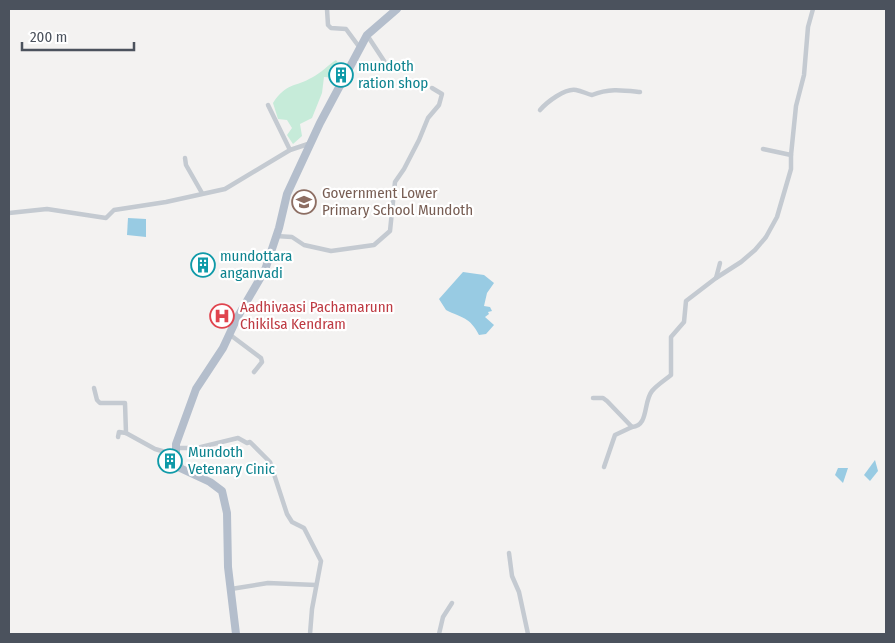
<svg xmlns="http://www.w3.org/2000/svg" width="895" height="643" viewBox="0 0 895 643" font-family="'Fira Sans Condensed',sans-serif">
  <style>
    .education { fill: #e4e3e3 }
    .grass { fill: #c6ebd9 }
    .water { fill: #98cbe3 }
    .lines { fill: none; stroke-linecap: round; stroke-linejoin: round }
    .street { stroke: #c4cad1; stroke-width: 4.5 }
    .primary { stroke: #b4becc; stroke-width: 8 }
    .labels { text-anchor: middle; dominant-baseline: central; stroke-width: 4.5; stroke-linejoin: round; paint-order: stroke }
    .culture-label { font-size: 15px; fill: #0d838f; stroke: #fff; text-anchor: start }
    .education-label { font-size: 15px; fill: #785e54; stroke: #fff; text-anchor: start }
    .health-label { font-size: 15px; fill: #be3a42; stroke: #fff; text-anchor: start }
  </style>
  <rect width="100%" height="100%" fill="#f3f2f1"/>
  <path class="education" d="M296,192L315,195L313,212L294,209Z"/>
  <path class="grass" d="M336,60L347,75L338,78L324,77L322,93L312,118L300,124L302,136L293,144L287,135L292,128L287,120L278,119L273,103C287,82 294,88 313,77C321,73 328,65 336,60Z"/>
  <g class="water">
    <path d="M128,218L146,219V237L127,235Z"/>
    <path d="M463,272L484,275L494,283L487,293L484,306L490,307L492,311L488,312L489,314L485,317L494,325L486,334L479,335C470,317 462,318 446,310L439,299Z"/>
    <path d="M875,460L878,471L870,481L864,475Z"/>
    <path d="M838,468H848L843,483L835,475Z"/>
  </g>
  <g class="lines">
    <g class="street">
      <path d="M327,9L328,25L331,28L346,29L360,48"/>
      <path d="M367,35L388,67"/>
      <path d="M268,105L290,150"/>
      <path d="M540,110C547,102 565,88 576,90C582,91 587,94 592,95C609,88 622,90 640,92"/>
      <path d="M763,149L791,155"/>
      <path d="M185,158L186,165L202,193"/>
      <path d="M9,213L47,209L106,218L114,210L166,202L225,189L290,150L311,143"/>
      <path d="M276,236L292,237L304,245L331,251L374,245L390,231L395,182L404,169L419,140L428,118L439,105L442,94L432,88"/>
      <path d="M716,278L720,263"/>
      <path d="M229,334L261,358L262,362L254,372"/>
      <path d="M94,388L97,400L100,403H125L126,433L155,449L176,455"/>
      <path d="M593,398H603L607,401L632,427C649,426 643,402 652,391C657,385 665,380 671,375V337L684,322L686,301L716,278L741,262L755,250L766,237L777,217L791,169V155L796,106L804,75L808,27L813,9"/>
      <path d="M118,437L119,432L126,433"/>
      <path d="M176,448H197L238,438L247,443L250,442L270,462L287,514L292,522L304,528L321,561L312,609L310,634"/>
      <path d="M604,467L615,435L632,427"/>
      <path d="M509,553L512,576L519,592L528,634"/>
      <path d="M231,589L268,583L316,585"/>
      <path d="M439,634L443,617L452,603"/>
    </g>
    <path class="primary" d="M236,634L228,567L227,513L222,491L210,482L180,468L176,455V444L196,389L223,348L237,318L265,270L279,228L287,194L320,123L367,35L397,9"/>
  </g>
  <defs>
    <g id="building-ring" transform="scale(1.25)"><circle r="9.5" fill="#fff" stroke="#0f9aa8" stroke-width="1.5"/><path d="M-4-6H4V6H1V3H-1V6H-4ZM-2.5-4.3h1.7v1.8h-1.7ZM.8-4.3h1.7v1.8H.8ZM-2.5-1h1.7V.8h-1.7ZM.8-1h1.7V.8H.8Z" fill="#0f9aa8"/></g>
    <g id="school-ring" transform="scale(1.25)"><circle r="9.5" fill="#fff" stroke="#8d6e63" stroke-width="1.5"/><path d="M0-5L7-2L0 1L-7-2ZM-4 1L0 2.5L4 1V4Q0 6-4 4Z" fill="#8d6e63"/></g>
    <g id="hospital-ring" transform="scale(1.25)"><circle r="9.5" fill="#fff" stroke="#e0444e" stroke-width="1.5"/><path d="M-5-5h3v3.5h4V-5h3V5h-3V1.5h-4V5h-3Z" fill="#e0444e"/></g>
  </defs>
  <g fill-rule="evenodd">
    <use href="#building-ring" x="341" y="75"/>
    <use href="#school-ring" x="304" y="202"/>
    <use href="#building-ring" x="203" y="265"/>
    <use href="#hospital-ring" x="222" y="316"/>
    <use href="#building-ring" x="170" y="461"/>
  </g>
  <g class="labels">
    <g class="culture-label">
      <text x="358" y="66">mundoth<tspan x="358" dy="17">ration shop</tspan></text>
      <text x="220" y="256">mundottara<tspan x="220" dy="17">anganvadi</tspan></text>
      <text x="188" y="452">Mundoth<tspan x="188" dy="17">Vetenary Cinic</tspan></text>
    </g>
    <g class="education-label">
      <text x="322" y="193">Government Lower<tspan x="322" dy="17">Primary School Mundoth</tspan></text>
    </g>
    <g class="health-label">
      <text x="240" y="307">Aadhivaasi Pachamarunn<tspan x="240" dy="17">Chikilsa Kendram</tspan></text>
    </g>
  </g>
  <rect width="895" height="643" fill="none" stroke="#4b525d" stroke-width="20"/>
  <path d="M22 42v8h112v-8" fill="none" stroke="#4b525d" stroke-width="2.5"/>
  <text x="30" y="42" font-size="15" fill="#4b525d" stroke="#ffffff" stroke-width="4" paint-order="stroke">200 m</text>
</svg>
